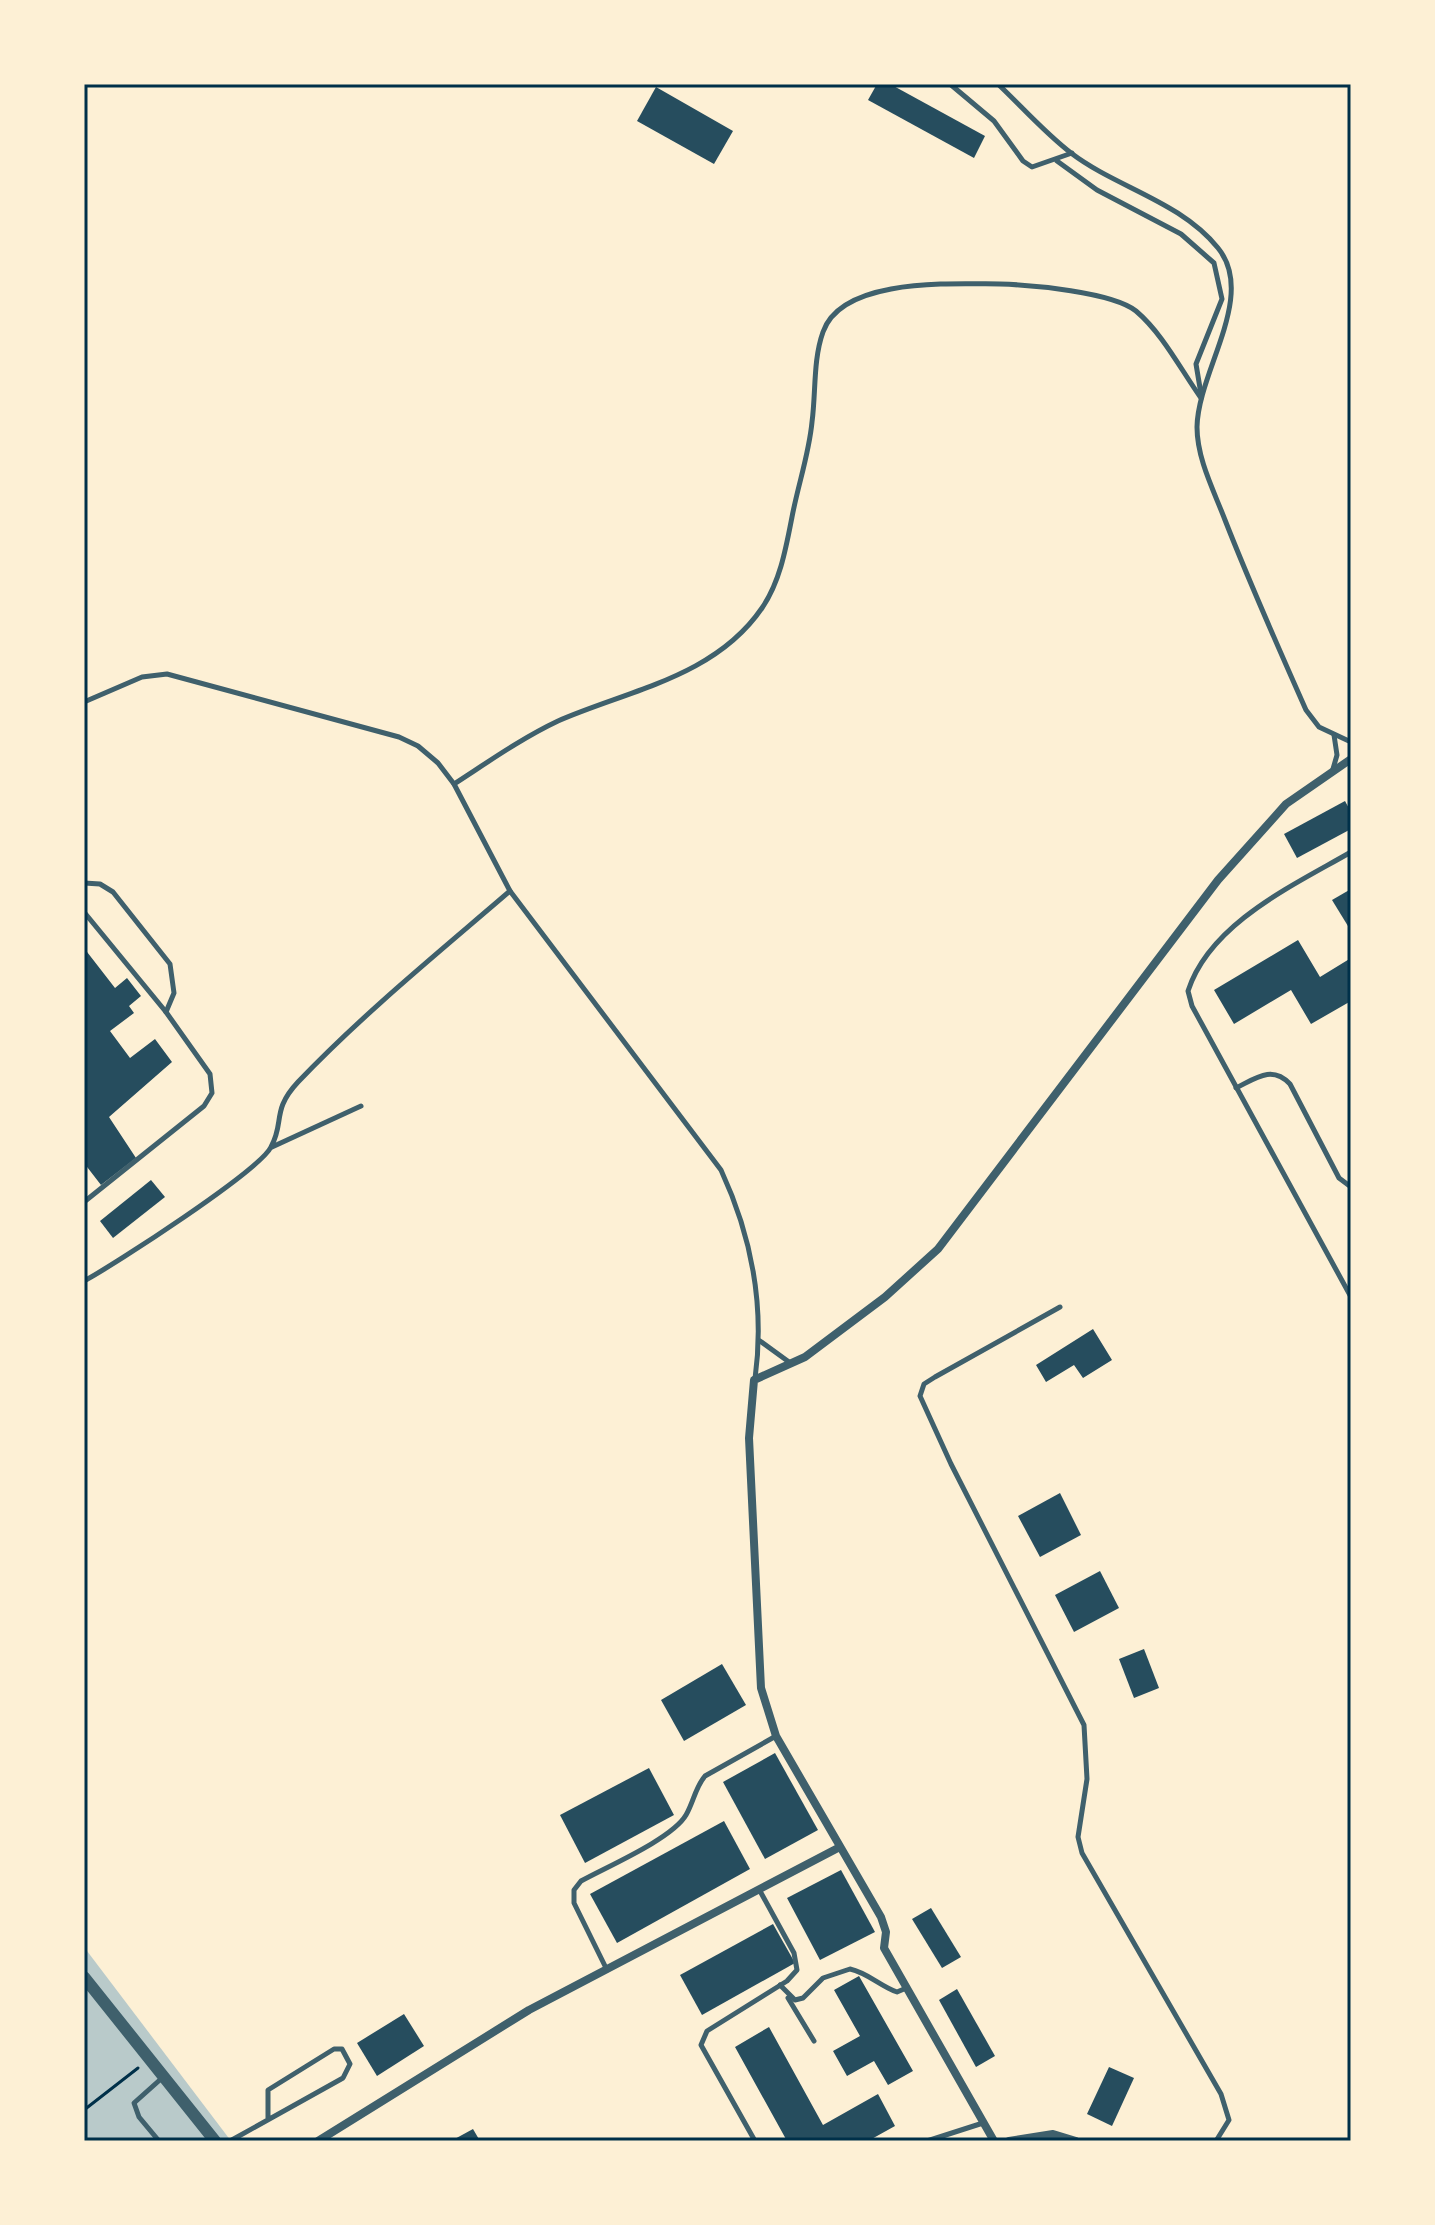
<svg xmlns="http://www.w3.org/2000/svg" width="1435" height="2225" viewBox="0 0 1435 2225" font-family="'Roboto Serif',serif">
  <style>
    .green { fill: #b9caca }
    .building { fill: #264d5e }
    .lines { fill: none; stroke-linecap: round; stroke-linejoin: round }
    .path { stroke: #003049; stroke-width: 3 }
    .service { stroke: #3f606c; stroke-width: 5 }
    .minor { stroke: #3f606c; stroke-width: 8 }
    .tertiary { stroke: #3f606c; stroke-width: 12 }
    .neatline { fill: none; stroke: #003049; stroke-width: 3 }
  </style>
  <rect width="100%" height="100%" fill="#fdf0d5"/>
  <path class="green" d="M84,1947L231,2141H84Z"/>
  <g class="building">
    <path d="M877,84H890L985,136L974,158L868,100Z"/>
    <path d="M656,87L733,131L714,164L637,121Z"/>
    <path d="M1345,801L1351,812V829L1297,858L1284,834Z"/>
    <path d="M1351,889V931L1332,900Z"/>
    <path d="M1298,940L1320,977L1351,958V1001L1311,1024L1291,990L1234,1024L1214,990Z"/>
    <path d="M84,948L115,988L127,978L141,996L129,1006L134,1013L110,1031L130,1058L155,1039L172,1062L109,1117L136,1158L101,1185L84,1163Z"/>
    <path d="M151,1180L165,1197L113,1238L100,1221Z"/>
    <path d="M1093,1329L1112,1360L1083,1378L1074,1365L1046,1382L1036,1365Z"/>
    <path d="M1060,1493L1081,1535L1040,1557L1018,1516Z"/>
    <path d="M1100,1571L1119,1608L1074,1632L1055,1595Z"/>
    <path d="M1144,1649L1159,1688L1134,1698L1119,1659Z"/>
    <path d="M722,1664L746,1705L684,1741L661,1700Z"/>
    <path d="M775,1753L818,1830L765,1859L723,1782Z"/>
    <path d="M649,1768L674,1815L585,1863L560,1815Z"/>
    <path d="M724,1821L750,1869L617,1943L590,1894Z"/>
    <path d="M841,1870L875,1932L820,1960L787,1898Z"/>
    <path d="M931,1908L961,1957L942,1968L912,1919Z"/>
    <path d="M773,1924L795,1963L702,2015L680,1975Z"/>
    <path d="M859,1976L913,2071L888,2085L874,2061L847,2076L833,2051L860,2036L834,1990Z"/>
    <path d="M957,1989L995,2056L976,2067L939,2000Z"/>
    <path d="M404,2014L424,2046L377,2076L357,2043Z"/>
    <path d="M769,2027L823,2125L878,2094L895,2126L868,2141H787L735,2047Z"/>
    <path d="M1109,2067L1134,2078L1112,2126L1087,2114Z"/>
    <path d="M473,2129L480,2141H451Z"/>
  </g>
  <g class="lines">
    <path class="path" d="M84,2110L138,2068"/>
    <g class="service">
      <path d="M950,84L994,121L1023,161L1032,167L1072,153"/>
      <path d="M1000,86C1023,108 1046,134 1071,153C1117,188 1180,201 1218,248C1257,296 1198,371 1197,427C1197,459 1214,491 1225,520C1250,584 1278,647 1306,710L1319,727L1351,742"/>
      <path d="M1057,161L1097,190L1181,234L1214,263L1222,299L1196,364L1201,394"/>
      <path d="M84,702L142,677L167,674L399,737L418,746L438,763L454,784L510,891L721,1170C752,1237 765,1306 755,1379"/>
      <path d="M1333,769L1337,755L1334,735"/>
      <path d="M454,784C488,762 522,738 558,721C629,690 715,677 762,608C780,582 786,548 792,517C798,485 809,454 812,422C816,392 813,360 823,332C842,277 953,284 1000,284C1031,285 1112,292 1136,311C1163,334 1181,370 1201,398"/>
      <path d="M1351,852C1294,885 1210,923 1188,991L1192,1006L1351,1297"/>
      <path d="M84,883L100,884L113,892L170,964L174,993L166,1012"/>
      <path d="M84,912L166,1012L210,1074L212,1093L204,1106L84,1202"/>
      <path d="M1236,1088C1256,1078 1272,1065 1290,1084L1339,1178L1351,1187"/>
      <path d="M272,1147L361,1106"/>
      <path d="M84,1281C114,1265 259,1171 271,1147C285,1122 271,1111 298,1082C364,1013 438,953 510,891"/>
      <path d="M1060,1307L935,1377L924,1384L920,1396L951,1464L1084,1725L1087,1779L1078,1837L1082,1853L1221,2094L1229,2120L1216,2141"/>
      <path d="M760,1341L789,1362"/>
      <path d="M607,1970L574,1903V1890L581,1881C606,1867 672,1839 686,1815C694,1801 695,1788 705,1776L776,1736"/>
      <path d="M780,1985L795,2000L803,1998L823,1978L850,1969C868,1973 880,1986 897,1992L904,1989"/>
      <path d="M788,1998L814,2041"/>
      <path d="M159,2141L139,2117L134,2103L162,2078"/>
      <path d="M230,2141L343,2078L350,2064L342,2049H334L268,2090V2118"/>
      <path d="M755,2141L701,2045L707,2031L787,1981L797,1970L794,1953L760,1891"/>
      <path d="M927,2141L983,2123"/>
    </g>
    <g class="minor">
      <path d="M318,2141L529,2010L838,1848"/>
      <path d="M994,2141L884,1948L886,1932L881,1917L776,1736L761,1688L749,1438L754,1380L805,1357L885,1297L938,1249L1218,880L1286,804L1351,759"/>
      <path d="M1009,2141L1053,2134L1076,2141"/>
    </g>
    <path class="tertiary" d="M84,1977L215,2141"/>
  </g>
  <rect width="1435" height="2225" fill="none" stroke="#fdf0d5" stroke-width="172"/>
  <rect x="86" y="86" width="1263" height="2053" class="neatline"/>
</svg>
